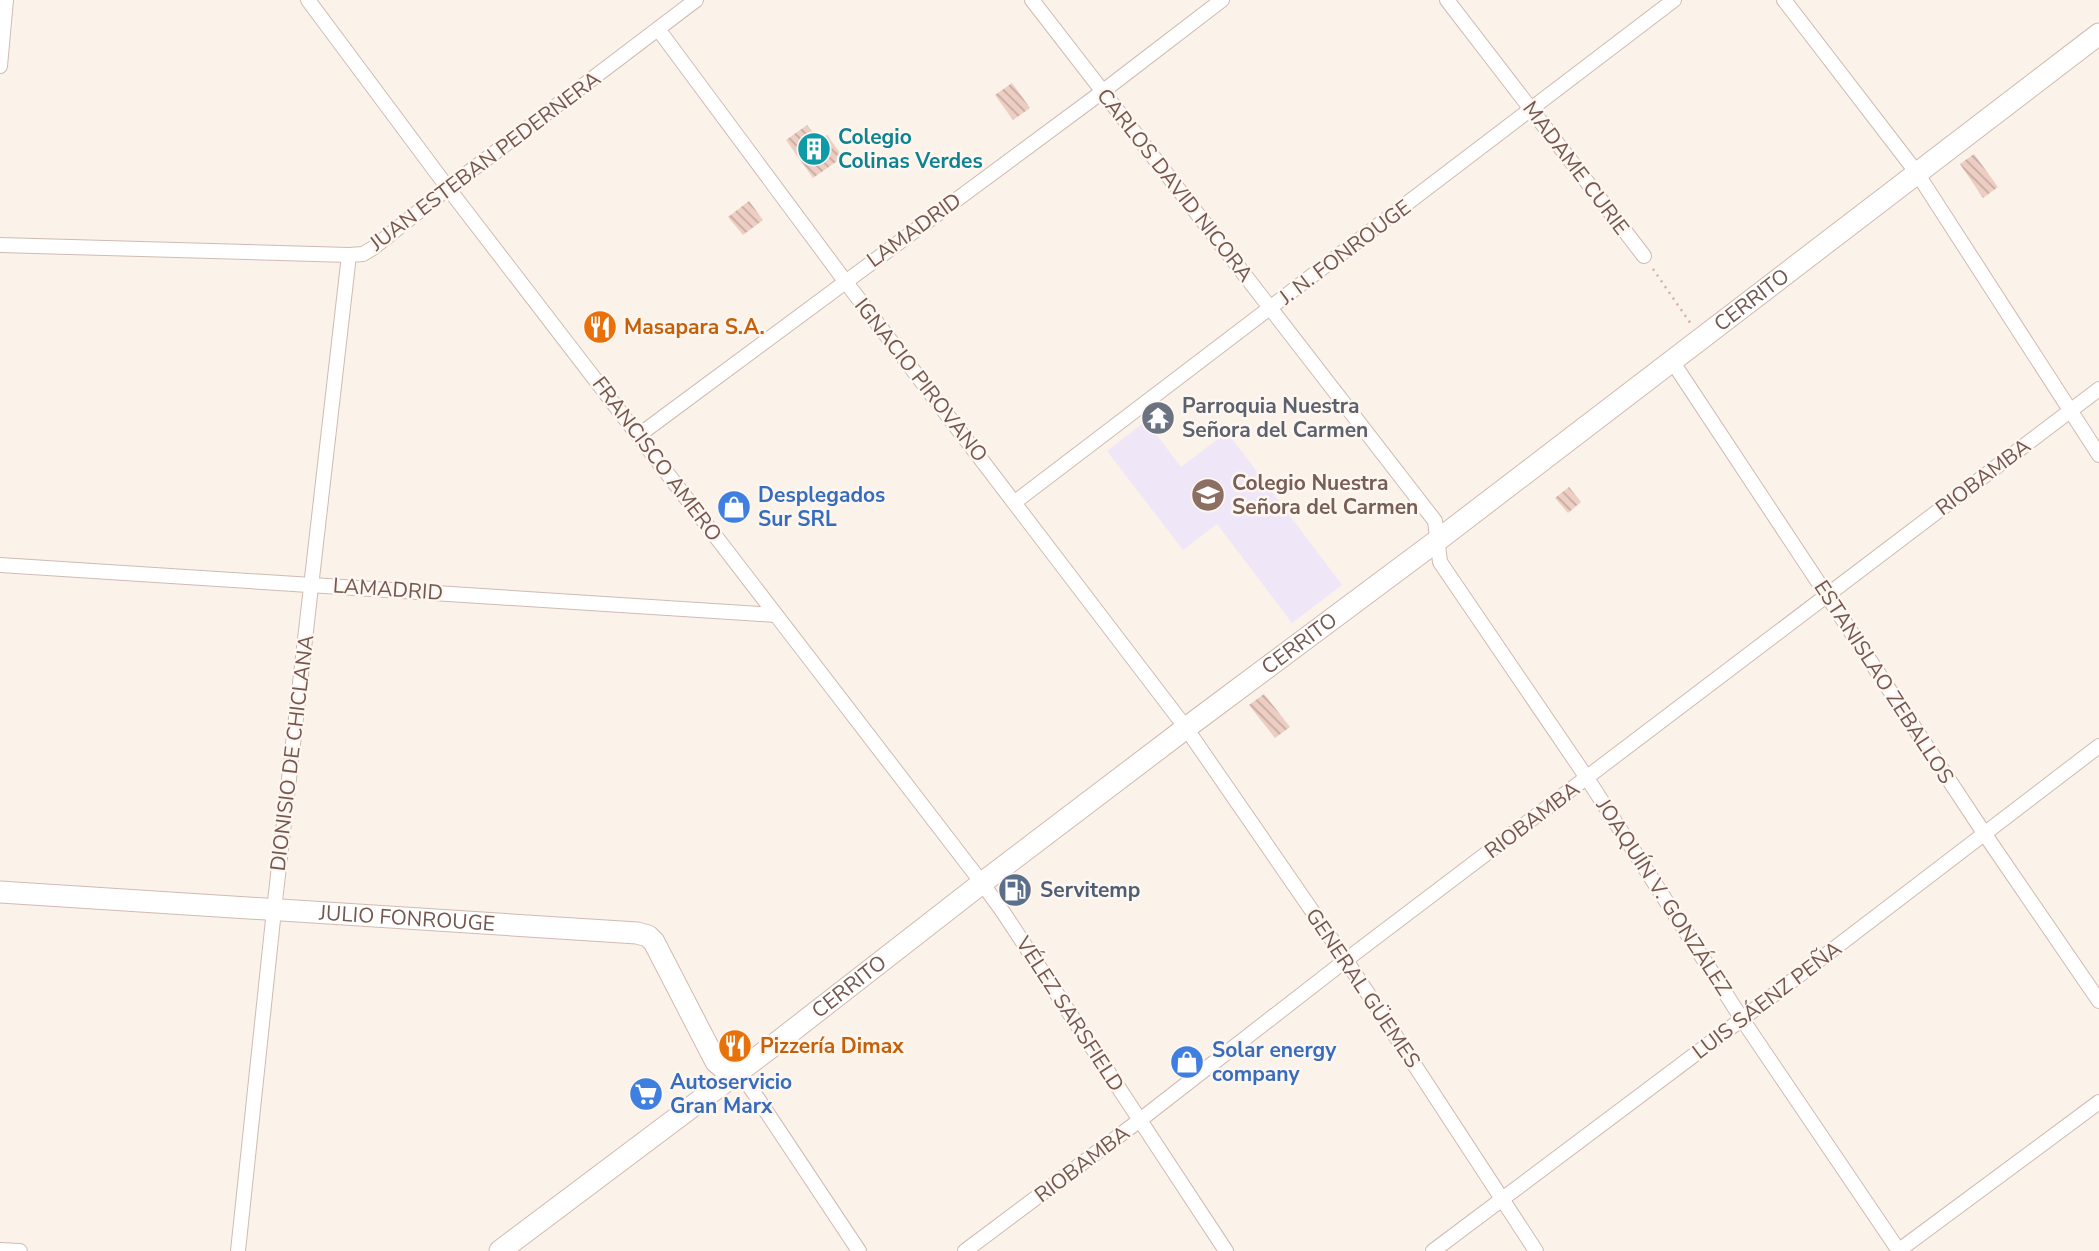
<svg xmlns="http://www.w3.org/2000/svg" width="2099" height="1251" viewBox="0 0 2099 1251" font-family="'Nunito Sans',sans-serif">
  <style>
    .education { fill: #efe6f7 }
    .building { fill: url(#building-back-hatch) }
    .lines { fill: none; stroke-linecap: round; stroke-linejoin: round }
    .street-casing { stroke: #cebbb3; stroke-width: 16 }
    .secondary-casing { stroke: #d1bab1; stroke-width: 23 }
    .path { stroke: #d3b1a6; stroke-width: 2.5; stroke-dasharray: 2 5; stroke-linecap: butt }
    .street { stroke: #fff; stroke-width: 14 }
    .secondary { stroke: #fff; stroke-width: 21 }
    .labels { text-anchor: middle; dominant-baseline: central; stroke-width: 5; stroke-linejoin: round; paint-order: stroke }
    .culture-label { font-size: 21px; font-weight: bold; fill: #0d838f; stroke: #fef6f0; text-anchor: start }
    .street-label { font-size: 21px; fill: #74574f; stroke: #fef6f0 }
    .food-label { font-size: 21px; font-weight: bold; fill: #c56008; stroke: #fef6f0; text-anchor: start }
    .worship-label { font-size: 21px; font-weight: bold; fill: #5b616d; stroke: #fef6f0; text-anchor: start }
    .education-label { font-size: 21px; font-weight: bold; fill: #785e54; stroke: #fef6f0; text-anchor: start }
    .shop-label { font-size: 21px; font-weight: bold; fill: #366cbe; stroke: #fef6f0; text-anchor: start }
    .service-label { font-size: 21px; font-weight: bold; fill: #4e5e75; stroke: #fef6f0; text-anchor: start }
  </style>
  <defs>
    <pattern id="building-back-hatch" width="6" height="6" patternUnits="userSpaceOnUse" patternTransform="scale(1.75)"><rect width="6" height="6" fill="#eecec3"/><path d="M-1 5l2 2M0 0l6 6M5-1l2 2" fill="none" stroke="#c5aaa1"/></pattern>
  </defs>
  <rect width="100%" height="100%" fill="#fbf2ea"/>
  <path class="education" d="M1146,421L1181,467L1227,432L1342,585L1292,623L1217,524L1183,550L1107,451Z"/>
  <g class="building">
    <path d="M1012,83L1030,108L1013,120L995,95Z"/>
    <path d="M807,125L819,140L827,135L843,157L813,178L786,140Z"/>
    <path d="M1974,154L1998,187L1983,198L1960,164Z"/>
    <path d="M749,201L763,220L743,235L728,217Z"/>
    <path d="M1569,487L1581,502L1568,513L1555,498Z"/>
    <path d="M1264,694L1290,727L1275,738L1249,705Z"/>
  </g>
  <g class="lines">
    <g class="street-casing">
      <g id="street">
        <path d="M308,0L448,188L982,883L1003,912L1226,1251"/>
        <path d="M1032,0L1435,521L1440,562L1587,778L1742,1019L1899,1251"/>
        <path d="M1447,0L1644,256"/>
        <path d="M1784,0L1917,173L2099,455"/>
        <path d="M658,29L845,281L1186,728L1346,960L1536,1251"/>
        <path d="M0,66L6,0"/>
        <path d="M0,245L349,255L363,254L373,248L448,188L696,0"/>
        <path d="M1672,361L1984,833L2099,1001"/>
        <path d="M639,435L1102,92L1222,0"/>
        <path d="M1015,502L1674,0"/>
        <path d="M0,565L776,615"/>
        <path d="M733,1076L741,1078L750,1087L859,1251"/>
        <path d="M0,1250L20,1251"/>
        <path d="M238,1251L274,910L349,255"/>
        <path d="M965,1251L1140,1120L1346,960L2099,389"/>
        <path d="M1433,1251L1742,1019L2099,746"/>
        <path d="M1898,1251L2099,1102"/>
      </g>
    </g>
    <g class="secondary-casing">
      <g id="secondary">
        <path id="s1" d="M0,892L637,933L648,936L654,942L716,1062L733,1076"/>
        <path id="s2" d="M500,1251L770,1048L982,883L1186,728L1438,540L2099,34"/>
      </g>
    </g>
    <path class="path" d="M1653,269L1691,324"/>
    <use href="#street" class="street"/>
    <use href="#secondary" class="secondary"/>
  </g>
  <defs>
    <g id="building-disc" transform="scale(1.75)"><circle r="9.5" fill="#0f9aa8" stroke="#fef6f0"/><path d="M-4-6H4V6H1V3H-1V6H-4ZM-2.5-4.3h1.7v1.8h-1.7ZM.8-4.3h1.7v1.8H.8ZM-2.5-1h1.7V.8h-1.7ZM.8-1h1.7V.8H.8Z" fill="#fff"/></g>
    <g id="restaurant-disc" transform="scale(1.75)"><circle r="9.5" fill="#e8710a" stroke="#fef6f0"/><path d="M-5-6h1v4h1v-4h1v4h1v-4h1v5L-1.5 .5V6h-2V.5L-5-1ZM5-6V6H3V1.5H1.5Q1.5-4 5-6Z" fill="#fff"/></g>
    <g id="temple-disc" transform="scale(1.75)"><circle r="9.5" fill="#6b7280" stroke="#fef6f0"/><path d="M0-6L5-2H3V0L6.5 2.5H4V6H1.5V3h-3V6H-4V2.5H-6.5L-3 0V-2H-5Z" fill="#fff"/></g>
    <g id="school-disc" transform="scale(1.75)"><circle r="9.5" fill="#8d6e63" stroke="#fef6f0"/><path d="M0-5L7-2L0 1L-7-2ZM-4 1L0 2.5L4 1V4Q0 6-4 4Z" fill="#fff"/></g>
    <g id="shop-disc" transform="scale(1.75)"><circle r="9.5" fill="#3f7fe0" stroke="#fef6f0"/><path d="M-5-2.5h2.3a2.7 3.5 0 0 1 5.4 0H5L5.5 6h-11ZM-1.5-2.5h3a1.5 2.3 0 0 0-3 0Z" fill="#fff"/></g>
    <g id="fuel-disc" transform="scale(1.75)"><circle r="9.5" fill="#5c6f8a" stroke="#fef6f0"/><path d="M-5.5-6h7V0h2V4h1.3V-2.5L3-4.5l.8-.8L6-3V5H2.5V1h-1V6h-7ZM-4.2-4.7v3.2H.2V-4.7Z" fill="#fff"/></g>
    <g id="supermarket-disc" transform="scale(1.75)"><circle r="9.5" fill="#3f7fe0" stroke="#fef6f0"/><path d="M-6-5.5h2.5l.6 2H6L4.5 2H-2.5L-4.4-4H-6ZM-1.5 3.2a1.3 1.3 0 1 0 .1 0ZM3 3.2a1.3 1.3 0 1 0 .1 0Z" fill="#fff"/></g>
  </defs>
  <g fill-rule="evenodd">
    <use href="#building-disc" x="814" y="149"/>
    <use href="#restaurant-disc" x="600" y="327"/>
    <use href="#temple-disc" x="1158" y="418"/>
    <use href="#school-disc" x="1208" y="495"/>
    <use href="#shop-disc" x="734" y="507"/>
    <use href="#fuel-disc" x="1015" y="890"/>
    <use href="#restaurant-disc" x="735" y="1046"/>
    <use href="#shop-disc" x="1187" y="1062"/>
    <use href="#supermarket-disc" x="646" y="1094"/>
  </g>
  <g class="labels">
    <g class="culture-label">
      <text x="838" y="137">Colegio<tspan x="838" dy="24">Colinas Verdes</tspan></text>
    </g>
    <g class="street-label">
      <text transform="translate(485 161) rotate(-37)">JUAN ESTEBAN PEDERNERA</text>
      <text transform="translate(1576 168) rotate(53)">MADAME CURIE</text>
      <text transform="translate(1175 185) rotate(52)">CARLOS DAVID NICORA</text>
      <text transform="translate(914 230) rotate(-36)">LAMADRID</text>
      <text transform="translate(1345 252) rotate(-37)">J. N. FONROUGE</text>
      <text stroke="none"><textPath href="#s2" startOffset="1572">CERRITO</textPath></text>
      <text transform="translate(921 380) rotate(52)">IGNACIO PIROVANO</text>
      <text transform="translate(657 459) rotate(53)">FRANCISCO AMERO</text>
      <text transform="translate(1983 477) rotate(-37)">RIOBAMBA</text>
      <text transform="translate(388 589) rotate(4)">LAMADRID</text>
      <text stroke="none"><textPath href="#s2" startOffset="1004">CERRITO</textPath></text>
      <text transform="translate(1884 682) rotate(57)">ESTANISLAO ZEBALLOS</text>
      <text transform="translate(292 753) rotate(-83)">DIONISIO DE CHICLANA</text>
      <text transform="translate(1532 820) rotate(-37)">RIOBAMBA</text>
      <text transform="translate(1664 897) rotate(57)">JOAQUÍN V. GONZÁLEZ</text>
      <text stroke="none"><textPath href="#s1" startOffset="408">JULIO FONROUGE</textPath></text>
      <text stroke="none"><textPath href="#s2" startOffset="438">CERRITO</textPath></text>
      <text transform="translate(1363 988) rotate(56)">GENERAL GÜEMES</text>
      <text transform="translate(1767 1000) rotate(-37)">LUIS SÁENZ PEÑA</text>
      <text transform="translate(1070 1014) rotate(57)">VÉLEZ SARSFIELD</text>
      <text transform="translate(1082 1164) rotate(-37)">RIOBAMBA</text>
    </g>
    <g class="food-label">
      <text x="624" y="327">Masapara S.A.</text>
      <text x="760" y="1046">Pizzería Dimax</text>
    </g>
    <g class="worship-label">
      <text x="1182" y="406">Parroquia Nuestra<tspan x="1182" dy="24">Señora del Carmen</tspan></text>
    </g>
    <g class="education-label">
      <text x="1232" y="483">Colegio Nuestra<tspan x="1232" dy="24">Señora del Carmen</tspan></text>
    </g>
    <g class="shop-label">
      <text x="758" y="495">Desplegados<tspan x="758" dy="24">Sur SRL</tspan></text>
      <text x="1212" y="1050">Solar energy<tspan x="1212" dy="24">company</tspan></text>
      <text x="670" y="1082">Autoservicio<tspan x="670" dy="24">Gran Marx</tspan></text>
    </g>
    <g class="service-label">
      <text x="1040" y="890">Servitemp</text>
    </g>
  </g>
</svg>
